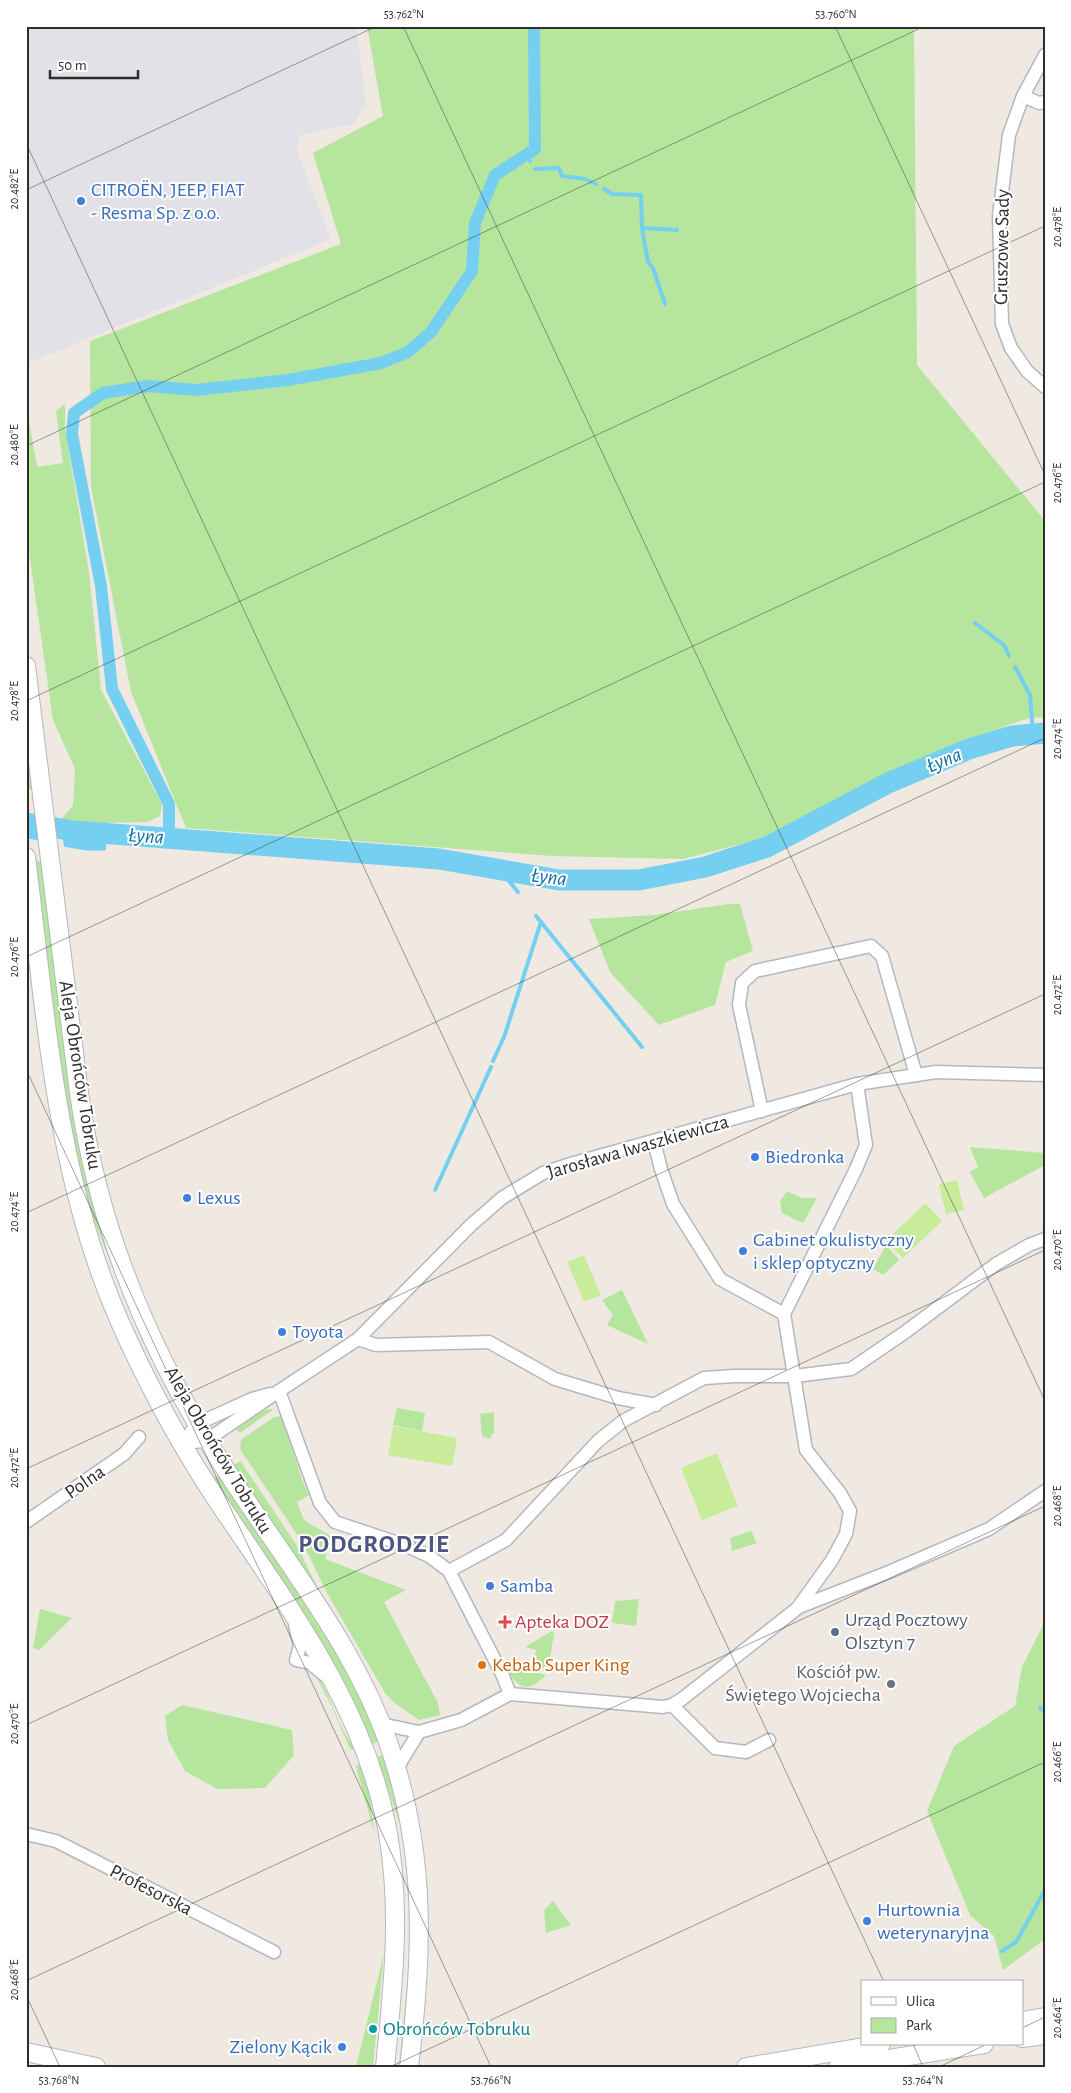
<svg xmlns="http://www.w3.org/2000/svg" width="1071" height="2093" viewBox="0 0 1071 2093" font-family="'Alegreya Sans',sans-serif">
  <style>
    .industrial { fill: #e3e1e8 }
    .green { fill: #b6e59e }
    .pitch { fill: #c9ec9a }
    .water { fill: #75cff0 }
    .pier { fill: #efe9e1 }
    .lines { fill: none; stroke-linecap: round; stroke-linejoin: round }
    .stream { stroke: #75cff0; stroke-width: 4 }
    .canal { stroke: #75cff0; stroke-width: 12 }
    .river { stroke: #75cff0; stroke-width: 21 }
    .street-casing { stroke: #b4b7c1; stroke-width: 15 }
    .secondary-casing { stroke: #b4b7c1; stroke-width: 20 }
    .street { stroke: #fff; stroke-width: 12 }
    .secondary { stroke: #fff; stroke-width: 18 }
    .ticks { fill: none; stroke: #2e2e2e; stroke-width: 1; stroke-opacity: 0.45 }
    .shop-dot { fill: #3f7fe0; stroke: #fff; stroke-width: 2 }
    .health-dot { fill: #e0444e; stroke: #fff; stroke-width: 2 }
    .service-dot { fill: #5c6f8a; stroke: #fff; stroke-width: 2 }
    .food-dot { fill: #e8710a; stroke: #fff; stroke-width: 2 }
    .worship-dot { fill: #6b7280; stroke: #fff; stroke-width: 2 }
    .culture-dot { fill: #0f9aa8; stroke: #fff; stroke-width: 2 }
    .labels { text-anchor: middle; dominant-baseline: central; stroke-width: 4; stroke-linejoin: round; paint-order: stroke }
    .shop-label { font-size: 20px; fill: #366cbe; stroke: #fff; text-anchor: start }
    .street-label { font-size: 20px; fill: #2e2e2e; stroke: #fff }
    .service-label { font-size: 20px; fill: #4e5e75; stroke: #fff; text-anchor: start }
    .health-label { font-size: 20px; fill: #be3a42; stroke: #fff; text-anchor: start }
    .food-label { font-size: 20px; fill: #c56008; stroke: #fff; text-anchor: start }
    .worship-label { font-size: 20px; fill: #5b616d; stroke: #fff; text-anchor: end }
    .culture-label { font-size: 20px; fill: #0d838f; stroke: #fff; text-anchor: start }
    .water-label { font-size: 21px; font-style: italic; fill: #0d6fa3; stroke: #fff }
    .district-label { font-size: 25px; font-weight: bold; letter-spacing: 1px; fill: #4d5680; stroke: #fff }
    .neatline { fill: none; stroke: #2e2e2e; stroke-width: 2 }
    .ticks-label { font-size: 12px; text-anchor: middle; fill: #2e2e2e }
  </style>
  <rect width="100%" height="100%" fill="#efe9e1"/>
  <path class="industrial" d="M26,26H356L366,102L354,124L300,135L297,151L331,239L26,364Z"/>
  <g class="green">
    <path d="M367,26H914L917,365L1045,521V717L1029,718L986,733L772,836L683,859L552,856L186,828L131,692L91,487L90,341L341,244L313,153L383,116Z"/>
    <path d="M26,404L37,467L63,463L56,411L65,404V428L89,572L101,690L162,804L160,816L147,822L64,824L63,817L73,805L75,769L53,720L26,531Z"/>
    <path d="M26,727L34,790L26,789Z"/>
    <path d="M34,860L43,862L83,1153L187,1419L185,1420L169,1394L141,1338L84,1196L64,1100Z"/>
    <path d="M728,904H740L753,951L726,962L715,1005L659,1025L610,972L589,919L655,915Z"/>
    <path d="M970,1147L1045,1153V1165L984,1198L970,1172L978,1167Z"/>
    <path d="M787,1191L802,1198H817L803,1223L782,1213L780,1201Z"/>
    <path d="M886,1245L899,1260L883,1275L873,1269Z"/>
    <path d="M622,1290L648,1344L607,1325L613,1315L602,1300Z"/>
    <path d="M397,1408L425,1413L422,1431L393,1425Z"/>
    <path d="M269,1409H274L240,1433L235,1429L262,1411Z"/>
    <path d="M494,1412V1432L490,1439L482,1436L480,1414Z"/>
    <path d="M282,1416L302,1480L309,1495L297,1502L304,1520L331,1536L325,1559L406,1590L384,1602L438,1703L440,1715L419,1720L392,1701L385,1693L327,1593L302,1542L240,1449L241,1440L274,1417Z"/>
    <path d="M239,1462H241L297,1546L324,1600L233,1465Z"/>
    <path d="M220,1474C278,1560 341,1644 380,1741L372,1744C332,1648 270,1565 213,1478Z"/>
    <path d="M751,1531L757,1543L732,1551L730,1538Z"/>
    <path d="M639,1599L636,1626L612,1623L615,1601Z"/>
    <path d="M40,1609L72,1618L39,1650L33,1648Z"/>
    <path d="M1045,1621V1939L1003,1970L994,1936L970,1915L927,1811L954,1746L1015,1706L1022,1667Z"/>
    <path d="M552,1631L554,1633L548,1671L533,1665L536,1650L525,1647Z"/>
    <path d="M516,1667L546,1675C531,1690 522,1692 509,1673Z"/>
    <path d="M313,1671C333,1693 336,1729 357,1749L352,1750L349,1747L331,1705Z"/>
    <path d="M182,1705L292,1730L294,1755L265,1788L217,1789L185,1771L168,1740L165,1716Z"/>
    <path d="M385,1754C404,1821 414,1883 413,1953C412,1991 406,2029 402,2067H399C406,1991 419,1913 403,1837C397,1810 385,1783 376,1757Z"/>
    <path d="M362,1762L370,1796L374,1832L356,1766Z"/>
    <path d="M553,1901L571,1925L546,1933L544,1910Z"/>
    <path d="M384,1953L373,2067H356Z"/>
  </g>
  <g class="pitch">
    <path d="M957,1180L964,1210L946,1214L939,1184Z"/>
    <path d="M925,1203L942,1221L903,1258L886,1241Z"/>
    <path d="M584,1255L601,1295L584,1302L567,1262Z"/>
    <path d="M393,1426L457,1438L452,1466L388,1455Z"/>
    <path d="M717,1453L738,1506L702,1520L681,1468Z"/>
  </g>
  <path class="water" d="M26,816L64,824L106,823V850C86,854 47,842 26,838Z"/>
  <path class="pier" d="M37,815L61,820L64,848L40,843Z"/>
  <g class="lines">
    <g class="stream">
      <path d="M527,154L530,161"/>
      <path d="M535,169L559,168L562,176L585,179L596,184"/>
      <path d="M604,189L612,194L641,195L642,228L648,262L653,268L665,304"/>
      <path d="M642,228L677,230"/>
      <path d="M975,623L1004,645L1009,656"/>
      <path d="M1015,667L1030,695L1033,734"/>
      <path d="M500,870L518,892"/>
      <path d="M536,916L642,1047"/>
      <path d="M493,1061L504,1037L541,922"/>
      <path d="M435,1190L491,1067"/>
      <path d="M1040,1708L1045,1711"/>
      <path d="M1002,1951L1016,1942L1045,1890"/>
    </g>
    <path class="canal" d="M169,837V804L112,689L101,586L72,434L74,413L103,393L148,386L196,390L288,380L381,363L408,352L431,332L472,271L475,223L495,175L535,149L534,26"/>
    <path class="river" d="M26,823L74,831L439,859L559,880H639L705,867L767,847L888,783L969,749L1012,736L1045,733"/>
    <g class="street-casing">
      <g id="street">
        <path d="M1045,55L1023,96L1009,135L999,216L1002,324L1011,348L1027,371L1045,387"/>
        <path d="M1023,96L1039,103L1045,102"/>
        <path d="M762,1111L739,1005L742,983L755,971L871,946L882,956L916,1075"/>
        <path d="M654,1142L661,1169L673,1204L720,1279L784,1314"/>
        <path d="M358,1339L376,1345L489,1342L555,1379L618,1398L656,1405"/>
        <path d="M279,1391L320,1503L335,1522L407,1546L429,1556L449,1571L502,1674L510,1694"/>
        <path d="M182,1444L207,1440L279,1391L358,1339L471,1225L502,1198L543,1173L574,1163L857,1084L936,1072L1045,1075"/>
        <path d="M182,1444L197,1424L252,1399L270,1394"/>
        <path d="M26,1522L124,1454L139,1437"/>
        <path d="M449,1571L506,1540L598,1441L623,1421L704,1378L734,1376H795L851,1369L904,1333L996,1264L1029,1245L1045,1239"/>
        <path d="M799,1606L832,1560L846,1534L850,1511L840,1493L806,1450L784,1314L856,1169L866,1145L857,1084"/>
        <path d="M295,1625L300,1646L296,1660L310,1663L327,1677"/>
        <path d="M672,1705L715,1748L746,1752L769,1740"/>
        <path d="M381,1724L419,1732L461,1720L510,1694L663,1707L672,1705L682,1699L799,1607L889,1572L989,1529L1045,1491"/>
        <path d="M397,1768L419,1732"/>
        <path d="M26,1834L56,1841L274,1952"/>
      </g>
    </g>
    <g class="secondary-casing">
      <g id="secondary">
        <path d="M26,666L79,1093C98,1228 151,1356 226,1470C283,1558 353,1643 388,1742C427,1852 423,1954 409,2067"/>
        <path d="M26,857C46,1014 55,1174 119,1320C145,1379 176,1437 211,1491C281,1597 363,1700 387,1828C402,1908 393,1987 385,2067"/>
        <path d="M1022,2021L1045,2017"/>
        <path d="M1022,2038L1045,2035"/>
        <path d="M26,2052L96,2067"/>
        <path d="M746,2067L881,2044"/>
        <path d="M838,2067L984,2044"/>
      </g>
    </g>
    <use href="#street" class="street"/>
    <use href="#secondary" class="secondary"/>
  </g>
  <path class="ticks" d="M403,26L1045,1401M835,26L1045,475M26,143L884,1982M26,190L377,26M26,446L925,26M26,701L1045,226M26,957L1045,482M26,1069L491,2067M26,1213L1045,738M26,1469L1045,994M26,1725L1045,1250M26,1981L1045,1506M26,1995L60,2067M1022,2028L1045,2017M913,2044L923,2067M390,2067L1045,1762M939,2067L987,2044"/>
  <g class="shop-dot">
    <circle cx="81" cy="201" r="5"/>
    <circle cx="755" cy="1157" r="5"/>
    <circle cx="187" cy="1198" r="5"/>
    <circle cx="743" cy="1251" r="5"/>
    <circle cx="282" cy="1332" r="5"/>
    <circle cx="490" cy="1586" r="5"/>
    <circle cx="867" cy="1921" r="5"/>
    <circle cx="342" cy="2047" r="5"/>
  </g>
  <path class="health-dot" d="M502.5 1614.5h5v5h5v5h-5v5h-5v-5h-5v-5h5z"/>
  <circle class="service-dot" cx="835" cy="1632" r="5"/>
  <circle class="food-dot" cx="482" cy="1665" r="5"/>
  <circle class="worship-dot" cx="891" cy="1684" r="5"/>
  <circle class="culture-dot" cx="373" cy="2029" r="5"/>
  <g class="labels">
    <g class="shop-label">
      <text x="91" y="190">CITROËN, JEEP, FIAT<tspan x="91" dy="23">- Resma Sp. z o.o.</tspan></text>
      <text x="765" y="1157">Biedronka</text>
      <text x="197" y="1198">Lexus</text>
      <text x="753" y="1240">Gabinet okulistyczny<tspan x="753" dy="23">i sklep optyczny</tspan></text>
      <text x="292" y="1332">Toyota</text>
      <text x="500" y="1586">Samba</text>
      <text x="877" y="1910">Hurtownia<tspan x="877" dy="23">weterynaryjna</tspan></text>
      <text x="332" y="2047" text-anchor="end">Zielony Kącik</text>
    </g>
    <g class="street-label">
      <text transform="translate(1002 247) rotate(-89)">Gruszowe Sady</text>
      <text transform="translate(80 1075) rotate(81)">Aleja Obrońców Tobruku</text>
      <text transform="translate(638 1147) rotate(-16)">Jarosława Iwaszkiewicza</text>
      <text transform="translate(218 1450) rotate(59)">Aleja Obrońców Tobruku</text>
      <text transform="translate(85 1482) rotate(-35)">Polna</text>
      <text transform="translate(151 1890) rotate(27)">Profesorska</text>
    </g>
    <g class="service-label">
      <text x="845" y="1620">Urząd Pocztowy<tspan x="845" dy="23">Olsztyn 7</tspan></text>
    </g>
    <g class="health-label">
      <text x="515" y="1622">Apteka DOZ</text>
    </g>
    <g class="food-label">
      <text x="492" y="1665">Kebab Super King</text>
    </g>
    <g class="worship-label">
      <text x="881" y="1672">Kościół pw.<tspan x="881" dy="23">Świętego Wojciecha</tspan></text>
    </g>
    <g class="culture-label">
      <text x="383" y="2029">Obrońców Tobruku</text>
    </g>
    <g class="water-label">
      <text transform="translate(944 760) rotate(-22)">Łyna</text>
      <text transform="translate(146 836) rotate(4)">Łyna</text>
      <text transform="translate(549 877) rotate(7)">Łyna</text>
    </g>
    <g class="district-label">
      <text x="374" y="1544">PODGRODZIE</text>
    </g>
  </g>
  <rect width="1071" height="2093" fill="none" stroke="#ffffff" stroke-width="55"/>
  <rect x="861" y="1980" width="162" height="65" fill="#ffffff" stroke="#ababab"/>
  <rect x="871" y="1997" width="25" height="8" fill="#ffffff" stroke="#ababab"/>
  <text x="906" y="2006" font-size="15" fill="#2e2e2e">Ulica</text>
  <rect x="871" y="2018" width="25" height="15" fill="#b6e59e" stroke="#ababab"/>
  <text x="906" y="2030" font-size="15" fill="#2e2e2e">Park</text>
  <path d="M50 70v8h88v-8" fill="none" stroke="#2e2e2e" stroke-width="2.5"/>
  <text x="58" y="70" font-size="15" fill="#2e2e2e" stroke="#ffffff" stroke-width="4" paint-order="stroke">50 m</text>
  <rect x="28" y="28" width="1016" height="2038" class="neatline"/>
  <g class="ticks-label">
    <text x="404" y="18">53.762°N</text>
    <text x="836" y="18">53.760°N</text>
    <text transform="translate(14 189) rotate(-90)" y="4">20.482°E</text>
    <text transform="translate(1057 227) rotate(-90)" y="4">20.478°E</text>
    <text transform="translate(14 445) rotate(-90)" y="4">20.480°E</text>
    <text transform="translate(1057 483) rotate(-90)" y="4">20.476°E</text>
    <text transform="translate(14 701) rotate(-90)" y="4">20.478°E</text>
    <text transform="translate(1057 739) rotate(-90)" y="4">20.474°E</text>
    <text transform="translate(14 957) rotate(-90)" y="4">20.476°E</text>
    <text transform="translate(1057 995) rotate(-90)" y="4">20.472°E</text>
    <text transform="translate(14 1212) rotate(-90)" y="4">20.474°E</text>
    <text transform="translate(1057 1250) rotate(-90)" y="4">20.470°E</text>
    <text transform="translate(14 1468) rotate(-90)" y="4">20.472°E</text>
    <text transform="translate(1057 1506) rotate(-90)" y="4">20.468°E</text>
    <text transform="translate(14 1724) rotate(-90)" y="4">20.470°E</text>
    <text transform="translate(1057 1762) rotate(-90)" y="4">20.466°E</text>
    <text transform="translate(14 1980) rotate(-90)" y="4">20.468°E</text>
    <text transform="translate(1057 2018) rotate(-90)" y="4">20.464°E</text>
    <text x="59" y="2084">53.768°N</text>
    <text x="491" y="2084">53.766°N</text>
    <text x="923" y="2084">53.764°N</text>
  </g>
</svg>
